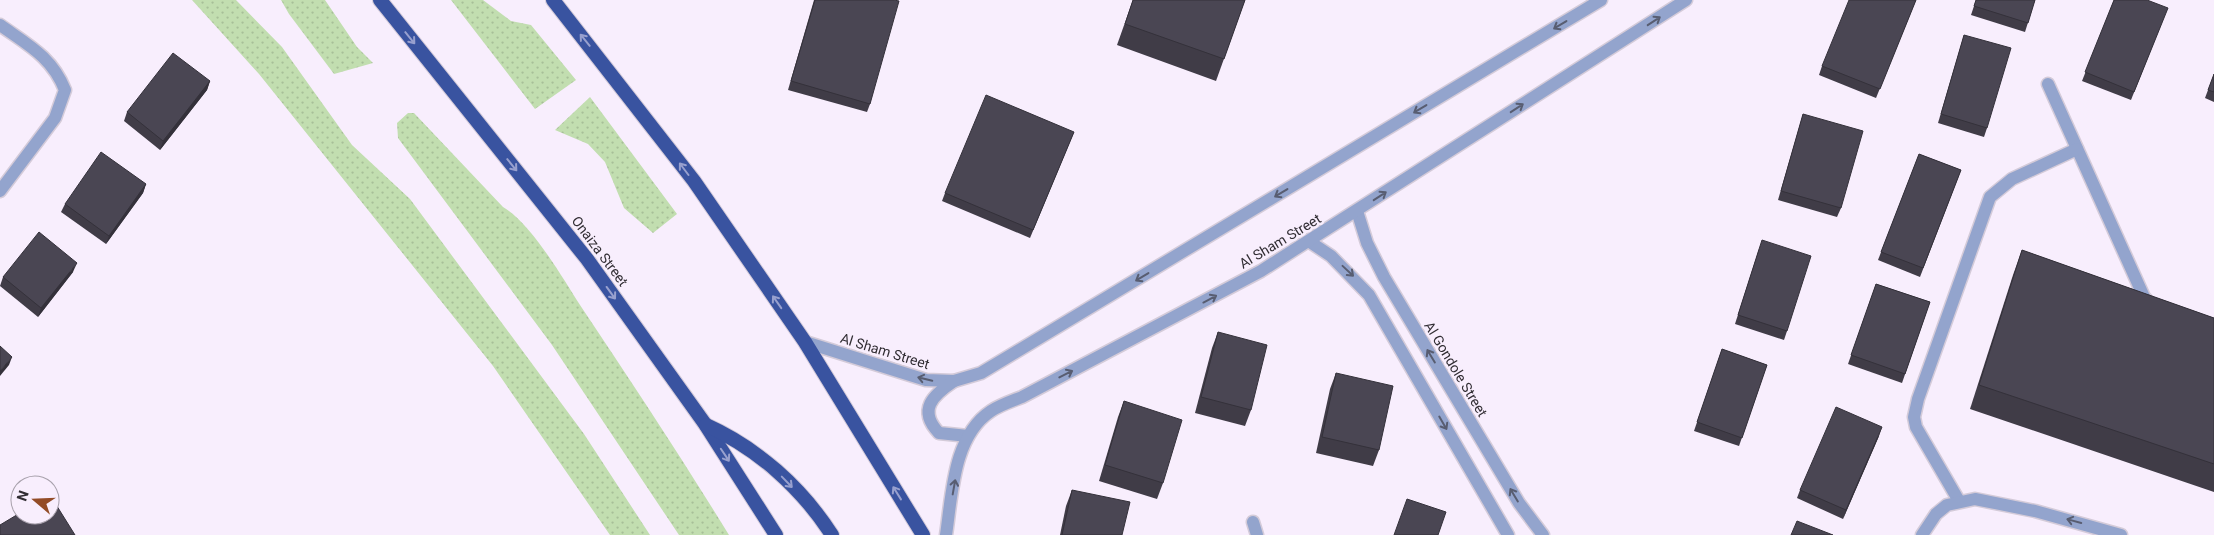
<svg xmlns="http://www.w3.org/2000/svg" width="2214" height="535" viewBox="0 0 2214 535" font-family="Roboto,sans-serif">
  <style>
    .grass { fill: url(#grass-dots) }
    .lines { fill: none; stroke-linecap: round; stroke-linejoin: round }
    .minor-casing { stroke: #d4cbd9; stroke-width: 15 }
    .tertiary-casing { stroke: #d4cbd9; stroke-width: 15 }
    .trunk-casing { stroke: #d4cbd9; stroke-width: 16 }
    .minor { stroke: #93a4cd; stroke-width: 12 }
    .tertiary { stroke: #93a4cd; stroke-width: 12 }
    .trunk { stroke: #3953a0; stroke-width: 14 }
    .wall { fill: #403c47 }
    .shaded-wall { fill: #34313a }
    .building { fill: #4a4653; stroke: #34313a }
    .oneway { stroke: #585d71 }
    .oneway2 { stroke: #98a0ce }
    .labels { text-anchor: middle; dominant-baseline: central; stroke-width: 5; stroke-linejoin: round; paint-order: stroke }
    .street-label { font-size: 14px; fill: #312d33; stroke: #f8eefd }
  </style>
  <defs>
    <pattern id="grass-dots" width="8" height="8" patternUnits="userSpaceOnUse" patternTransform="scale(1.25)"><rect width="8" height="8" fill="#c2deb0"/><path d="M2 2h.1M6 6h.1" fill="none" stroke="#a7bf98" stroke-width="1.8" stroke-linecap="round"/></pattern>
  </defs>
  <rect width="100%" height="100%" fill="#f8eefd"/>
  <g class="grass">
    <path d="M192,0H236L282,47L352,145L410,199L584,434L650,535H610L493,366L259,74Z"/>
    <path d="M281,0H325L357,47L373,63L334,74L289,14Z"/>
    <path d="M451,0H483L511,21L531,25L576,80L535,109Z"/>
    <path d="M590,97L677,214L653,233L624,208L605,162L588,144L555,130Z"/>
    <path d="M408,113H414L503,207C531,223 562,277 580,305C631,381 681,457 729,535H679L552,345L398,138L397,123Z"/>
  </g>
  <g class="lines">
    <g class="minor-casing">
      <g id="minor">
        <path d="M0,25C28,45 52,57 65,90L55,118L0,191"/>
        <path d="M2048,84L2144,297L2152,306"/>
        <path d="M1357,211L1367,243L1384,277L1519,503L1543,535"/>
        <path d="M1310,242L1331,256L1369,295L1508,535"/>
        <path d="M1959,501L1916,427L1914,417L1918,399L1990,197L2012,179L2077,149"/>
        <path d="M1253,522L1257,535"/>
        <path d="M1922,535L1936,514L1947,505L1975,499L2035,511L2121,535"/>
      </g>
    </g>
    <g class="tertiary-casing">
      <g id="tertiary">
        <path d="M805,342L926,380L954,381L981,373L1601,0"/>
        <path d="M954,381C933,395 917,410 939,433L968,436"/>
        <path d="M946,535C952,495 953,436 991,411C1000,405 1012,401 1022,397L1261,271L1686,0"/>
      </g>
    </g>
    <g class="trunk-casing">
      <g id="trunk">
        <path d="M380,0L587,259L705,424L776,535"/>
        <path d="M553,0L694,181L805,342L923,535"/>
        <path d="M706,425C757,448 801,487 832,535"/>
      </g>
    </g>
    <use href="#minor" class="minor"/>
    <use href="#tertiary" class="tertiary"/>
    <use href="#trunk" class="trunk"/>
  </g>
  <g class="wall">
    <path d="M814,0H894L870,104L867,112L788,90Z"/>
    <path d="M1133,0H1245L1216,81L1117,45Z"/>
    <path d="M1916,0L1876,98L1819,75L1822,66Z"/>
    <path d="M1976,0H2035L2025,32L1971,15Z"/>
    <path d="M2114,0L2164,17L2131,100L2082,81Z"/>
    <path d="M1964,35L1987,128L1984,137L1938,123Z"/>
    <path d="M2214,74V102L2205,98Z"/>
    <path d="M210,81L207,90L160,150L124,121L127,112Z"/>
    <path d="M1803,114L1841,208L1837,217L1778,200Z"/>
    <path d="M1074,132L1030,238L942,201L945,193Z"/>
    <path d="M1919,154L1961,170L1920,277L1878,260Z"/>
    <path d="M146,184L143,193L106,244L61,212L65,204Z"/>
    <path d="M1759,249L1787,331L1784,340L1735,324Z"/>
    <path d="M2022,250L2214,318V492L1970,409L2013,275Z"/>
    <path d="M73,272L38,317L0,286L3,277Z"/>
    <path d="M1876,284L1930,302L1902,383L1848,364Z"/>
    <path d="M1218,332L1251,410L1245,426L1195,413L1212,348Z"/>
    <path d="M1722,349L1767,365L1739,446L1694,431Z"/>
    <path d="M1336,373L1379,450L1373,466L1316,453L1330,389Z"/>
    <path d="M1124,401L1163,483L1157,499L1099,481L1118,417Z"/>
    <path d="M1879,436L1843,519L1797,498L1800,490Z"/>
    <path d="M1072,490L1122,535H1060L1066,506Z"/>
  </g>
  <g class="shaded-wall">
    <path d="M210,81L207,90L160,150L163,141Z"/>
    <path d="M146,184L143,193L106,244L109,236Z"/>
    <path d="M77,263L73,272L38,317L41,308Z"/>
    <path d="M12,357L9,365L0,376V371Z"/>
    <path d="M1882,427L1879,436L1843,519L1846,510Z"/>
  </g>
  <g class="building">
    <path d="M815,0H894L899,1L870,104L791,81Z"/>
    <path d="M1133,0H1245L1224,59L1125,24Z"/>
    <path d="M1849,0H1916L1880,89L1822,66Z"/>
    <path d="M1976,0H2035L2028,23L1974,6Z"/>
    <path d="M2114,0H2147L2168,8L2134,92L2085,72Z"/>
    <path d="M1964,35L2011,48L1987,128L1941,114Z"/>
    <path d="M173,53L210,81L163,141L127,112Z"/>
    <path d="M2214,74V92L2208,90Z"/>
    <path d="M986,95L1074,132L1033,230L945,193Z"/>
    <path d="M1803,114L1863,131L1841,208L1781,191Z"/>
    <path d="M101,152L146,184L109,236L65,204Z"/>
    <path d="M1919,154L1961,170L1923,268L1881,252Z"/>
    <path d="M39,232L77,263L41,308L3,277Z"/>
    <path d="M1762,240L1811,256L1787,331L1738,315Z"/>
    <path d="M2022,250L2214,318V464L1979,385Z"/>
    <path d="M1876,284L1930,302L1905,374L1851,355Z"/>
    <path d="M1218,332L1267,345L1251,410L1201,397Z"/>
    <path d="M0,346L12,357L0,371Z"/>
    <path d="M1722,349L1767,365L1742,438L1697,422Z"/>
    <path d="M1336,373L1393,386L1379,450L1322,437Z"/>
    <path d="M1124,401L1182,420L1163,483L1105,465Z"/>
    <path d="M1836,407L1882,427L1846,510L1800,490Z"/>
    <path d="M1072,490L1130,502L1122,535H1062Z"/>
    <path d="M50,495L75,535H0V525L20,513V515H50Z"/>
    <path d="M1407,499L1446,512L1438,535H1394Z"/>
    <path d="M1797,521L1833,535H1791Z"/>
  </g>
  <defs><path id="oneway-shaft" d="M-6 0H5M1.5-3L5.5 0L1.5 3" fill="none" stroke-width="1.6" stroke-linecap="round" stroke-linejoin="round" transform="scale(1.25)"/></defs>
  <g class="oneway">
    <use href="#oneway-shaft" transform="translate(1654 21) rotate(-33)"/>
    <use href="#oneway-shaft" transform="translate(1560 25) rotate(149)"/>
    <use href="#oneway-shaft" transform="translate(1517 108) rotate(-33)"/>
    <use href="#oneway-shaft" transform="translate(1420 109) rotate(149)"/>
    <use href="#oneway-shaft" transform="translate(1281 193) rotate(149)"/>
    <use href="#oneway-shaft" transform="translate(1380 196) rotate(-33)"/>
    <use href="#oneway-shaft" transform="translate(1348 271) rotate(43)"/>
    <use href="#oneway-shaft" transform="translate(1142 277) rotate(149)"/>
    <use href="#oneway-shaft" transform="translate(1210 299) rotate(-28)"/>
    <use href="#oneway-shaft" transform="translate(1431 356) rotate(-121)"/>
    <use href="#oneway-shaft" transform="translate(1066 374) rotate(-27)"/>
    <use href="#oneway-shaft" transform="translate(925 379) rotate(-166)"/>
    <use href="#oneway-shaft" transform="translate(1443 423) rotate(60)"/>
    <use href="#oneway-shaft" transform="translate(954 487) rotate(-80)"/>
    <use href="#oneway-shaft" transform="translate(1514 495) rotate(-121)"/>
    <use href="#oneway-shaft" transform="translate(2074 521) rotate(-165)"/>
  </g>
  <g class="oneway2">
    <use href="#oneway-shaft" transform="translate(410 38) rotate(51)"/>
    <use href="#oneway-shaft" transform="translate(585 40) rotate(-129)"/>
    <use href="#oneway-shaft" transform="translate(512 165) rotate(51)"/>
    <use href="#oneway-shaft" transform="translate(684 169) rotate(-127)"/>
    <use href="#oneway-shaft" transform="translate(611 293) rotate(54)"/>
    <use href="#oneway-shaft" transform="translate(777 302) rotate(-125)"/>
    <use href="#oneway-shaft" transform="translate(725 455) rotate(56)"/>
    <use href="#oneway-shaft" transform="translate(787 482) rotate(46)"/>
    <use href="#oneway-shaft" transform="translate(897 493) rotate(-122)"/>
  </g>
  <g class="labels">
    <g class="street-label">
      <text transform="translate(1280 241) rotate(-31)">Al Sham Street</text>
      <text transform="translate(600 251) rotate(53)">Onaiza Street</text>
      <text transform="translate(885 351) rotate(17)">Al Sham Street</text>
      <text transform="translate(1456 369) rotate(59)">Al Gondole Street</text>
    </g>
  </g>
  <g transform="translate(35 500) rotate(289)"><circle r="24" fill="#f8eefd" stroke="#a8a1ac"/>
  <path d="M0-4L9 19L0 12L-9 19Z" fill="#934c27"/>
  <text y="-8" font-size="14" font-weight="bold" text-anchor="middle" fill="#312d33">N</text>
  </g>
</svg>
